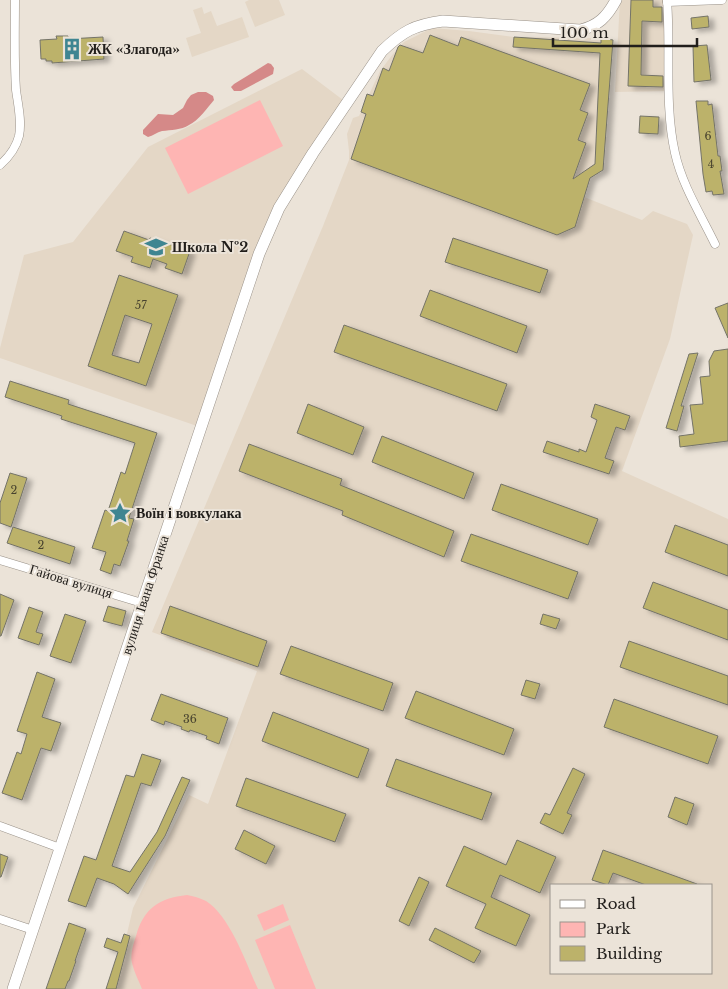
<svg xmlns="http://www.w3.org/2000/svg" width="728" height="989" viewBox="0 0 728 989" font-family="'Libre Baskerville',serif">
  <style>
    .built { fill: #e4d7c6; fill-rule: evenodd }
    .green { fill: #feb5b3 }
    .forest { fill: #d58988 }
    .building { fill: #bcb26a; stroke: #747368; fill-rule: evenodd; filter: url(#shadow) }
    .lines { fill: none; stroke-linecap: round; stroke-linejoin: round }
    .minor-casing { stroke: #999188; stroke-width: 9 }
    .secondary-casing { stroke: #999188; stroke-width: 12 }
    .minor { stroke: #fff; stroke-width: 8 }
    .secondary { stroke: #fff; stroke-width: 11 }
    .labels { text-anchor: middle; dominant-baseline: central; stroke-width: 4; stroke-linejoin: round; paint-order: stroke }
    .number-label { font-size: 11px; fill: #48432f }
    .poi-label { font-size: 14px; font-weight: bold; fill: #211e1b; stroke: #ebe3d8; text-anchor: start }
    .street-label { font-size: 14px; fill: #211e1b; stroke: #ebe3d8 }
  </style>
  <defs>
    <filter id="shadow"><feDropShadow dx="5.5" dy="3" stdDeviation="2.5" flood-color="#0004"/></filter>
  </defs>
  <rect width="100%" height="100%" fill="#ebe3d8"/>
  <g class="built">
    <path d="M249,0H279L285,15L255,27L245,2Z"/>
    <path d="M620,0H667L669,91L615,92Z"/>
    <path d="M202,7L204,14L211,11L217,26L242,17L249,37L192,57L186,38L201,33L193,10Z"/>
    <path d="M432,28L469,31L514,37L595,38L613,40L603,170L590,178L584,197L642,220L653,211L687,224L693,235L670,339L622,471L728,519V989H114L133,908L189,795L208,804L257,671L152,632L323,226L349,160V151L347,134L353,118L359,116L380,71L393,54L404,42ZM552,885H712V973H552Z"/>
    <path d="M302,69L343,100L275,206L197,426L0,358V348L24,255L73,242L148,147Z"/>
  </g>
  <g class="green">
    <path d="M260,100L283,146L188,194L165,148Z"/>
    <path d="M187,895C193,896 200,898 206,901C230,916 246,963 258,989H142C139,981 134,972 132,963C130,954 133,945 136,936C144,908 159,898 187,895Z"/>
    <path d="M283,904L289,920L264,931L257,915Z"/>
    <path d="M290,925L316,989H275L255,940Z"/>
  </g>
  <g class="forest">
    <path d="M268,63L271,64L274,68L273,74L241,91H234L231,87L234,84Z"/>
    <path d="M198,92H206L213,96L214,100C208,107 198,121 189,125C181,130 171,130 162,131C157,132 153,136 148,137L143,134V130L158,114L173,115L183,108L187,100L191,95Z"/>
  </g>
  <g class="building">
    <path d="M631,0H653V7H662V22L642,21L641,75L663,76V87L628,86Z"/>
    <path d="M708,16L709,27L692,29L691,18Z"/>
    <path d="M430,35L458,46L461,37L590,84L580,110L588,113L578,140L586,143L573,179L595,164L600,53L513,47L514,37L601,43V38L613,40L603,170L590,178L575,227L557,235L351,159L366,114L361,112L367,94L373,96L383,68L389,71L398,47L400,45L423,53Z"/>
    <path d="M56,36H68V39L103,37L104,59L52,63V61H46V59H41L40,40L57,39Z"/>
    <path d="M707,45L711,80L694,82L693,46Z"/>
    <path d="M696,101H708V105L712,104L718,156H720L722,171H720L724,194L713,195L712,191L706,192L703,174Z"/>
    <path d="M640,116L659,117L658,134L639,133Z"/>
    <path d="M124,231L149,240L150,238L190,251L182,274L165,268L167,264L153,259L150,268L131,262L133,257L116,251Z"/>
    <path d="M453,238L548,270L540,293L445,262Z"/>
    <path d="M119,275L178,295L146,386L88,366ZM125,315L152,324L139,363L112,355Z"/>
    <path d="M430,290L527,326L517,353L420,316Z"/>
    <path d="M728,303V338L715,308Z"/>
    <path d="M344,325L507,384L497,411L334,352Z"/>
    <path d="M728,349V441L680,447L679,436L694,434L690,405L703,404L700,377L710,376L709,361L714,351Z"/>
    <path d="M698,353L681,406H684L677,431L666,428L689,354Z"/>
    <path d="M10,381L69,400L68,404L157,433L129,518L134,519L127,541H129L120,566L114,564L111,574L100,570L106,552L92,548L105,510L108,511L121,472L125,474L135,443L61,419L62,416L5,397Z"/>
    <path d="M308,404L364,427L353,455L297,433Z"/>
    <path d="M595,404L630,416L625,430L616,427L605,458L614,461L609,474L543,452L547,441L579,452V449L586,452L597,420L591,417Z"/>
    <path d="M382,436L474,473L464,499L372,462Z"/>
    <path d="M249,444L342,479L340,485L454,531L444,557L342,515L343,511L239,471Z"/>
    <path d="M10,473L27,478L11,527L0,523V503Z"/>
    <path d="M501,484L598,519L588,545L492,510Z"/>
    <path d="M675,525L728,545V576L665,552Z"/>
    <path d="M13,527L75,547L70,564L7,543Z"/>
    <path d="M471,534L578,572L568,599L461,561Z"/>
    <path d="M653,582L728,610V640L643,608Z"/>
    <path d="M0,594L14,600L1,636H0Z"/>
    <path d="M108,606L126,611L122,626L103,621Z"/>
    <path d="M170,606L267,641L258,667L161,633Z"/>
    <path d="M29,607L43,612L36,632L43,634L39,645L18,638Z"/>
    <path d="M65,614L86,621L71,663L50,656Z"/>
    <path d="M543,614L560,619L556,629L540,624Z"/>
    <path d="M629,641L728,676V705L620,667Z"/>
    <path d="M291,646L393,683L383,711L280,674Z"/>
    <path d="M37,672L55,679L42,717L61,723L51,751L41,748L22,800L2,793L17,752L21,754L27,734L17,731Z"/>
    <path d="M526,680L540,684L535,699L521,695Z"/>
    <path d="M416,691L514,729L504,755L405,718Z"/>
    <path d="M161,694L228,718L219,744L206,739L207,736L190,730L189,732L181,729L182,727L165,721L164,725L151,720Z"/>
    <path d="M614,699L718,736L708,764L604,727Z"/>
    <path d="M273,712L369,749L358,778L262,741Z"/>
    <path d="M142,754L161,760L151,786L141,783L112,866L130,872L157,832L182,777L190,780L165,836L128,894L114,884L97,878L86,907L68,901L84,856L96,860L126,775L134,777Z"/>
    <path d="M396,759L492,793L482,820L386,786Z"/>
    <path d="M573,768L585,774L567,813L572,815L563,834L540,823L545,813L550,815Z"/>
    <path d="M246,778L346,814L335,842L236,806Z"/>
    <path d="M675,797L694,804L687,825L668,817Z"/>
    <path d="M244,830L275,846L266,864L235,849Z"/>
    <path d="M517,840L556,857L540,893L500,875L491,897L530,915L516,946L475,928L486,904L446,886L464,846L506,865Z"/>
    <path d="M603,850L697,884L696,885H646L613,873L608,885L592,880Z"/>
    <path d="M0,854L8,857L1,877H0Z"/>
    <path d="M419,877L429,882L409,926L399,921Z"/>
    <path d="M69,923L86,929L75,961H76L69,981H68L65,989H46Z"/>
    <path d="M435,928L481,951L474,963L429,940Z"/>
    <path d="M124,934L130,936L116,989H106L118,952L104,947L107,938L121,943Z"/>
  </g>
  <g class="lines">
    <g class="minor-casing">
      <g id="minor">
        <path d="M667,0C671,50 664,104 675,153C682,185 701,215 715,244"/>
        <path d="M667,2L722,0"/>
        <path d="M0,165C9,157 16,148 19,136C22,121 18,105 16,90C14,60 15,30 15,0"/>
        <path d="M0,560L142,603"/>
        <path d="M0,826L60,848"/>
        <path d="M0,919L33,930"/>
      </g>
    </g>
    <g class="secondary-casing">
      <path id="secondary" d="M13,989L259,254L279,208L313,153L382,51C403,31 414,25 443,21L580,30C598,26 607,17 616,0"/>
    </g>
    <use href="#minor" class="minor"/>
    <use href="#secondary" class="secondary"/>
  </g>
  <defs>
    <g id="building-bare" transform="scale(1.725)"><path d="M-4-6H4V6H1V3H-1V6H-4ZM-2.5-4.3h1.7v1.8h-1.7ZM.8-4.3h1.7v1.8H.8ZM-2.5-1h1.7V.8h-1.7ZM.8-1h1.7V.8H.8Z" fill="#3f8591" stroke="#ebe3d8" stroke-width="2.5" paint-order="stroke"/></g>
    <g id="school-bare" transform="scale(1.725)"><path d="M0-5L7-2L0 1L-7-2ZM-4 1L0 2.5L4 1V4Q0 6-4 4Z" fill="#3f8591" stroke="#ebe3d8" stroke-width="2.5" paint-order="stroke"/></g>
    <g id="sight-bare" transform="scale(1.725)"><path d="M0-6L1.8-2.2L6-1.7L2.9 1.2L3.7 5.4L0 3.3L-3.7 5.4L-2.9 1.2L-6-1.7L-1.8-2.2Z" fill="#3f8591" stroke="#ebe3d8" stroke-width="2.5" paint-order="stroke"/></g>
  </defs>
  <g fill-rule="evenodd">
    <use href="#building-bare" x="72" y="49"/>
    <use href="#school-bare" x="156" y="247"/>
    <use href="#sight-bare" x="120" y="513"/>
  </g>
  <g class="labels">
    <g class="number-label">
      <text x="708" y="136">6</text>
      <text x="711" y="164">4</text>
      <text x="141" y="305">57</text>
      <text x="14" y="490">2</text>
      <text x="41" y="545">2</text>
      <text x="190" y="719">36</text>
    </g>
    <g class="poi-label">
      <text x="88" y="49">ЖК «Злагода»</text>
      <text x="172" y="247">Школа №2</text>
      <text x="136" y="513">Воїн і вовкулака</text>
    </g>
    <g class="street-label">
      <text transform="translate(71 581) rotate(17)">Гайова вулиця</text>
      <text transform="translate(145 595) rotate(-72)">вулиця Івана Франка</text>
    </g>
  </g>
  <rect x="550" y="884" width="162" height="90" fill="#ebe3d8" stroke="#9a948c"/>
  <rect x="560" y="900" width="25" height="8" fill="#ffffff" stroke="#9a948c"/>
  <text x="596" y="909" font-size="15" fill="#211e1b">Road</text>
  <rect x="560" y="922" width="25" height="15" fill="#feb5b3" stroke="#9a948c"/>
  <text x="596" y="934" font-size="15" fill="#211e1b">Park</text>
  <rect x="560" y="946" width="25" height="15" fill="#bcb26a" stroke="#9a948c"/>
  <text x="596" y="959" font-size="15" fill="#211e1b">Building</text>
  <path d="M553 38v8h144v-8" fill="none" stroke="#211e1b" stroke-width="2.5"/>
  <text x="560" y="38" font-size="15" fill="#211e1b" stroke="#ebe3d8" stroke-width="4" paint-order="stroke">100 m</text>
</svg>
